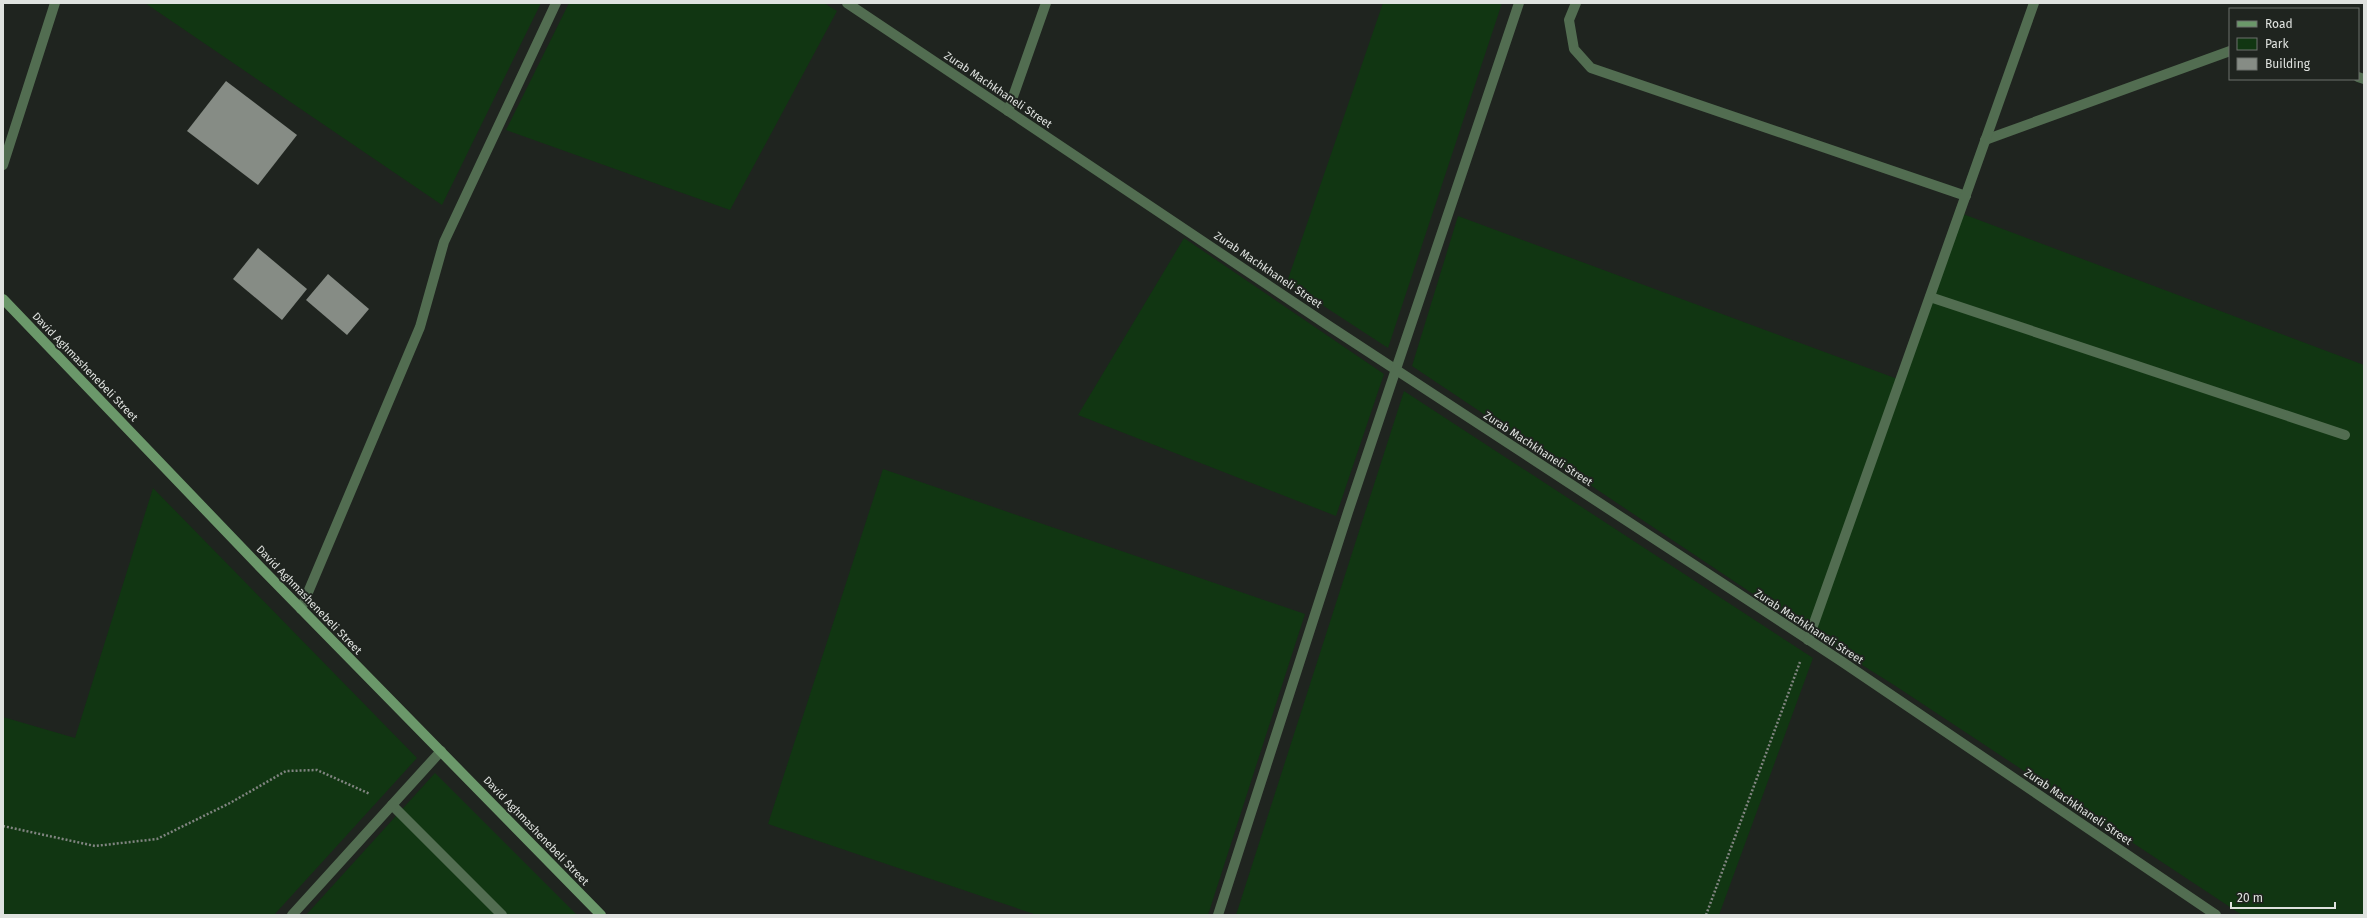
<svg xmlns="http://www.w3.org/2000/svg" width="2367" height="918" viewBox="0 0 2367 918" font-family="'Fira Sans',sans-serif">
  <style>
    .green { fill: #113612 }
    .building { fill: #868c85 }
    .lines { fill: none; stroke-linecap: round; stroke-linejoin: round }
    .path { stroke: #818581; stroke-width: 2.5; stroke-dasharray: 2 2; stroke-linecap: butt }
    .lane { stroke: #526d51; stroke-width: 10 }
    .street { stroke: #526d51; stroke-width: 10 }
    .secondary { stroke: #6b986a; stroke-width: 10 }
    .labels { text-anchor: middle; dominant-baseline: central; stroke-width: 4; stroke-linejoin: round; paint-order: stroke }
    .street-label { font-size: 11px; fill: #dfe2df; stroke: #1f241f }
  </style>
  <rect width="100%" height="100%" fill="#1f241f"/>
  <g class="green">
    <path d="M145,3H541L442,205Z"/>
    <path d="M569,3H824L837,11L730,210L506,130Z"/>
    <path d="M1383,3H1502L1388,348L1287,282Z"/>
    <path d="M1955,211L2364,365V915H2242L1894,685L1822,640L1412,366L1458,216L1903,381Z"/>
    <path d="M1184,238L1384,374L1336,516L1078,415Z"/>
    <path d="M1404,391L1813,658L1719,915H1236Z"/>
    <path d="M883,469L1305,614L1208,915H1037L768,824Z"/>
    <path d="M153,488L417,758L274,915H3V717L75,738Z"/>
    <path d="M435,773L577,915H306Z"/>
  </g>
  <g class="building">
    <path d="M226,81L297,135L258,185L187,131Z"/>
    <path d="M258,248L307,289L282,320L233,279Z"/>
    <path d="M328,274L369,309L347,335L306,300Z"/>
  </g>
  <g class="lines">
    <g class="path">
      <path d="M3,826L95,846L157,839L230,803L286,771L317,770L370,794"/>
      <path d="M1706,915L1800,662"/>
    </g>
    <g class="lane">
      <path d="M1576,3L1569,20L1574,49L1591,68L1966,196"/>
      <path d="M2358,77L2364,79"/>
      <path d="M1985,140L2230,51"/>
      <path d="M1930,297L2345,435"/>
      <path d="M392,805L502,915"/>
    </g>
    <g class="street">
      <path d="M847,3L1326,324L1841,661L2216,915"/>
      <path d="M1008,111L1046,3"/>
      <path d="M3,165L55,3"/>
      <path d="M301,609L420,327L444,242L556,3"/>
      <path d="M1808,640L2034,3"/>
      <path d="M292,915L441,751"/>
      <path d="M1218,915L1348,512L1519,3"/>
    </g>
    <path class="secondary" d="M3,299L262,569L601,915"/>
  </g>
  <g class="labels">
    <g class="street-label">
      <text transform="translate(998 90) rotate(34)">Zurab Machkhaneli Street</text>
      <text transform="translate(1268 270) rotate(34)">Zurab Machkhaneli Street</text>
      <text transform="translate(85 367) rotate(46)">David Aghmashenebeli Street</text>
      <text transform="translate(1538 449) rotate(33)">Zurab Machkhaneli Street</text>
      <text transform="translate(309 600) rotate(46)">David Aghmashenebeli Street</text>
      <text transform="translate(1809 627) rotate(33)">Zurab Machkhaneli Street</text>
      <text transform="translate(2078 807) rotate(34)">Zurab Machkhaneli Street</text>
      <text transform="translate(536 831) rotate(46)">David Aghmashenebeli Street</text>
    </g>
  </g>
  <rect width="2367" height="918" fill="none" stroke="#dfe2df" stroke-width="8"/>
  <rect x="2229" y="8" width="130" height="72" fill="#1f241f" stroke="#6c706c"/>
  <rect x="2237" y="21" width="20" height="6" fill="#6b986a" stroke="#6c706c"/>
  <text x="2265" y="28" font-size="12" fill="#dfe2df">Road</text>
  <rect x="2237" y="38" width="20" height="12" fill="#113612" stroke="#6c706c"/>
  <text x="2265" y="48" font-size="12" fill="#dfe2df">Park</text>
  <rect x="2237" y="58" width="20" height="12" fill="#868c85" stroke="#6c706c"/>
  <text x="2265" y="68" font-size="12" fill="#dfe2df">Building</text>
  <path d="M2231 902v6h104v-6" fill="none" stroke="#dfe2df" stroke-width="2"/>
  <text x="2237" y="902" font-size="12" fill="#dfe2df" stroke="#1f241f" stroke-width="3" paint-order="stroke">20 m</text>
</svg>
